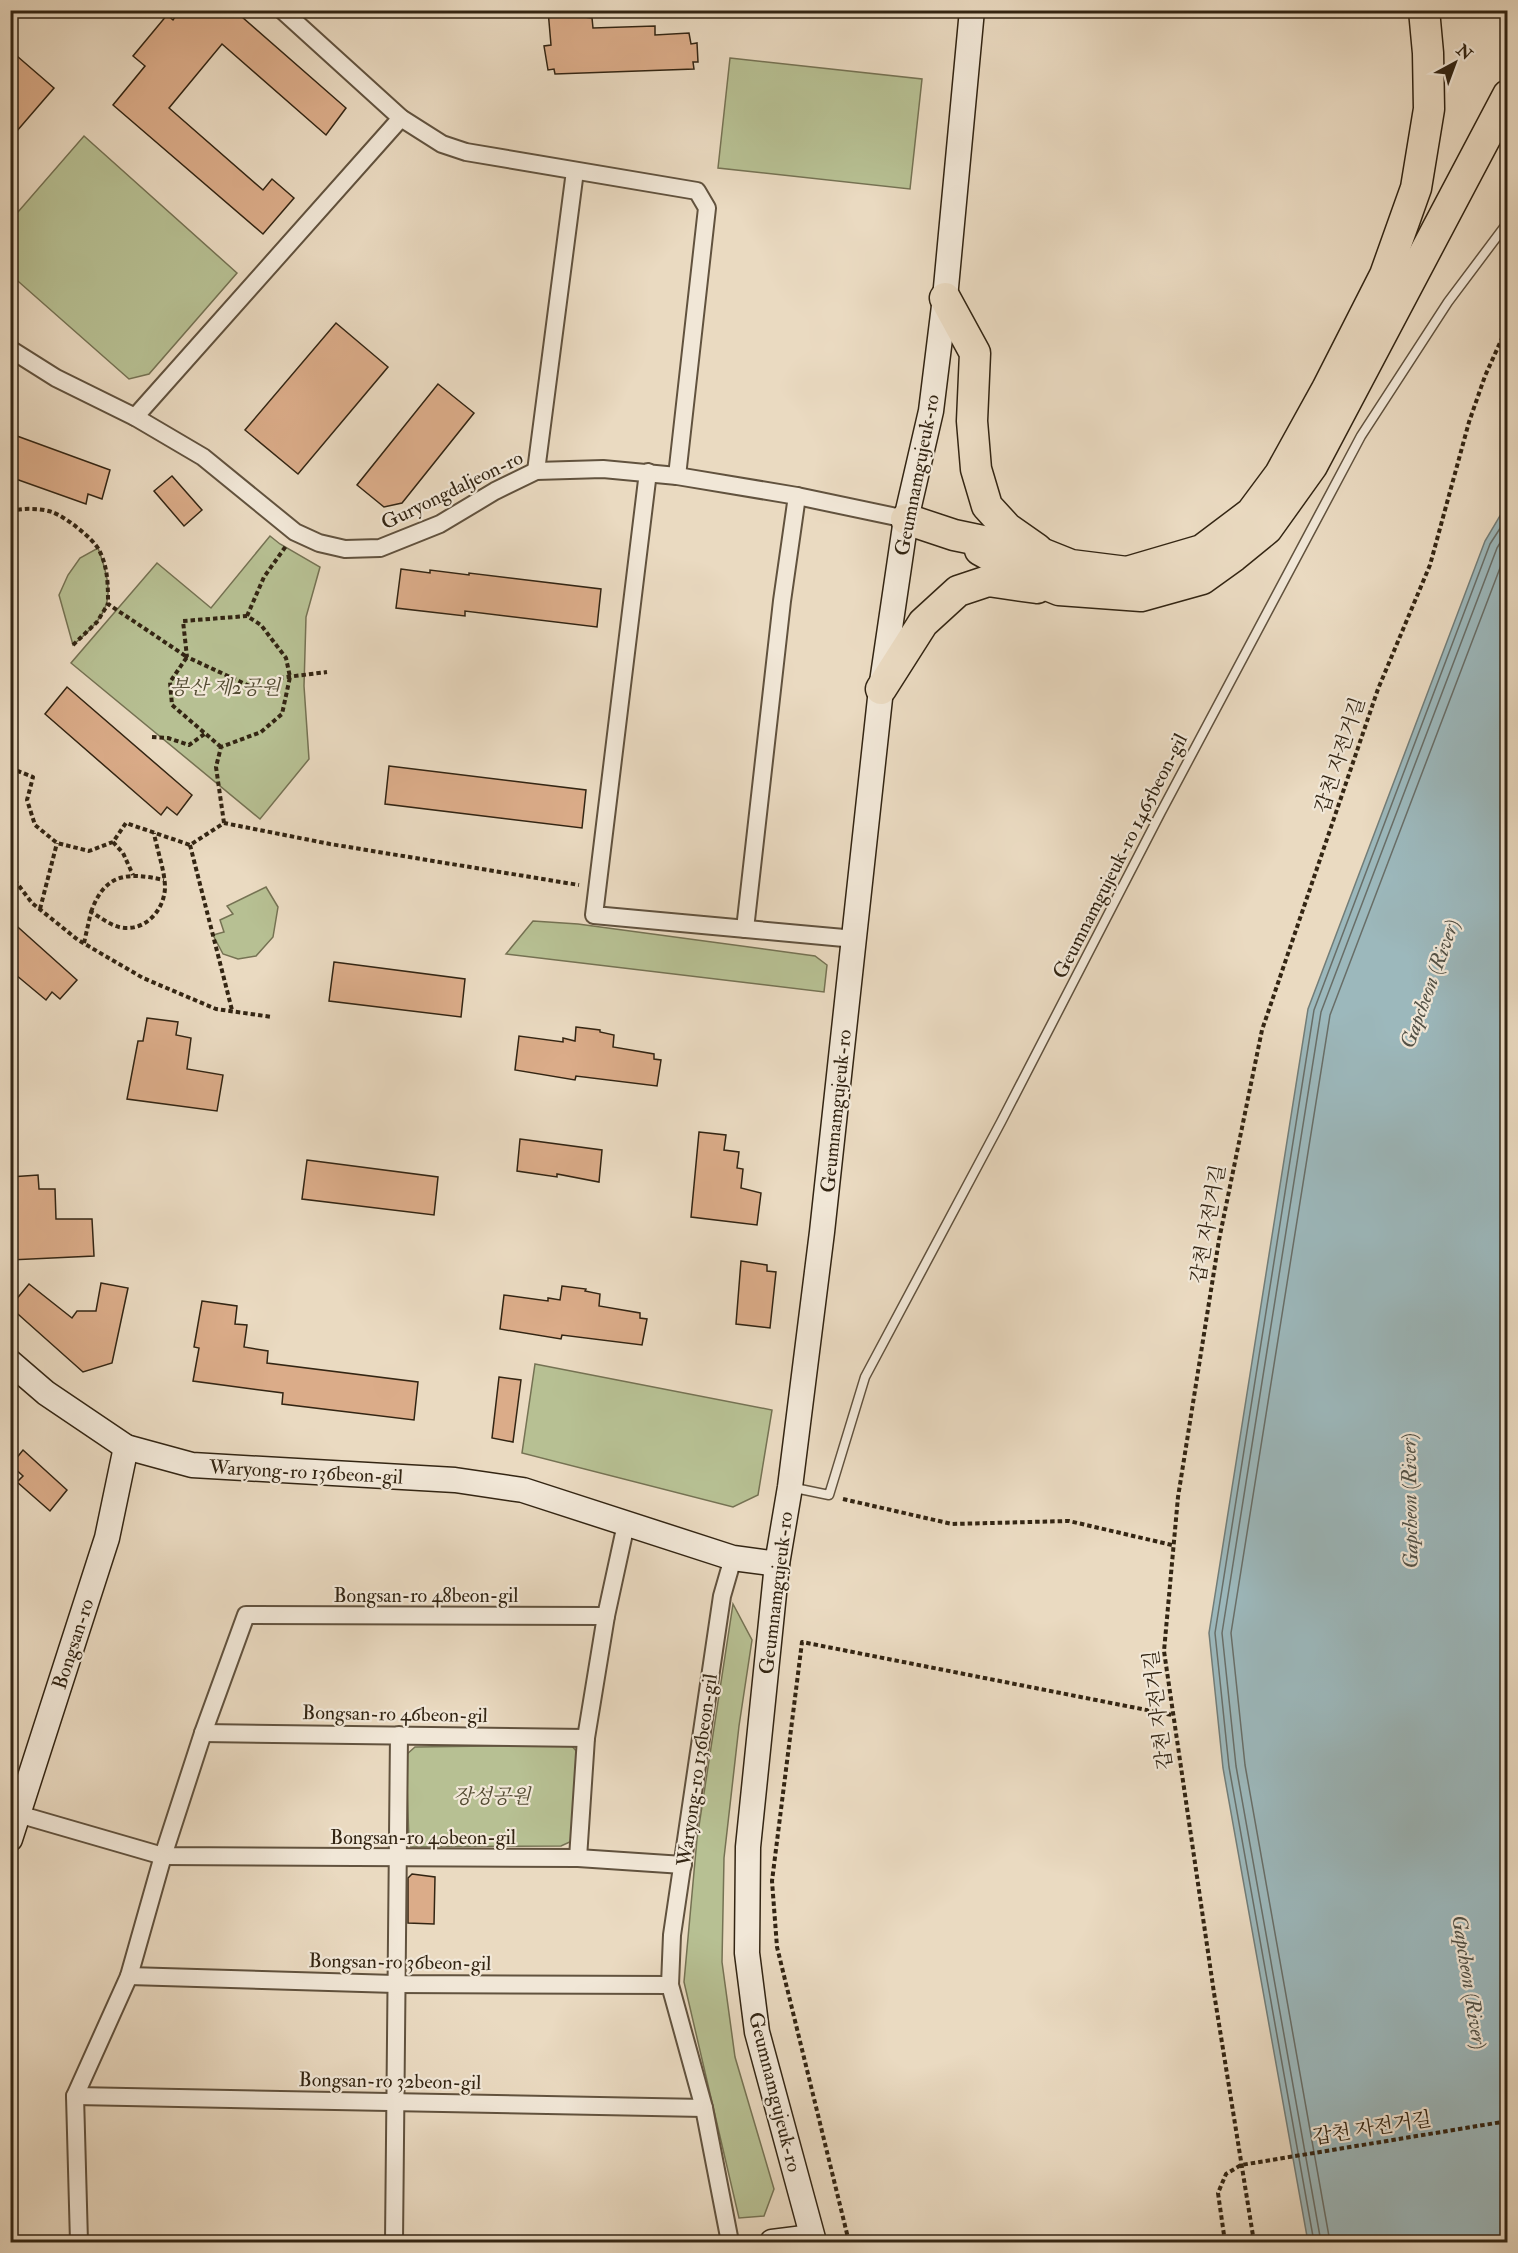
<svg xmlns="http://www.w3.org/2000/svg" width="1518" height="2253" viewBox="0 0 1518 2253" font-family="'IM FELL Double Pica','Noto Serif KR',serif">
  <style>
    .green { fill: #b7c093; stroke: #757253; stroke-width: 1.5 }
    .water { fill: #9cb8bc; stroke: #727d78; stroke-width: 1.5 }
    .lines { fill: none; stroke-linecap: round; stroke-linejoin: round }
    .shore { stroke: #686e68; stroke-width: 1.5 }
    .building { fill: #dbac89; stroke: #332513; stroke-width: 1.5 }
    .lane-casing { stroke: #61523e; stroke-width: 11 }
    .street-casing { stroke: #61523e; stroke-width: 20 }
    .secondary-casing { stroke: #332513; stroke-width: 27 }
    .highway-casing { stroke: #332513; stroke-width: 33 }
    .path { stroke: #332513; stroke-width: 4; stroke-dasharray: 4.5 3; stroke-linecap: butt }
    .lane { stroke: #f1e7d7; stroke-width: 8 }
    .street { stroke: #f1e7d7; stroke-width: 16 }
    .secondary { stroke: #f1e7d7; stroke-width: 24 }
    .highway { stroke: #eadac1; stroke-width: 30 }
    .labels { text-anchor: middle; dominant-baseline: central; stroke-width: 4.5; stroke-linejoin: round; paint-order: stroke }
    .street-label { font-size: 20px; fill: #332513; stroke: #f1e7d7 }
    .park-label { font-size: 20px; font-style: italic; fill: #544c33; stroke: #f1e7d7 }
    .water-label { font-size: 21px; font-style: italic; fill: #525146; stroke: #f1e7d7 }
  </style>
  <rect width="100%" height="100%" fill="#eadac1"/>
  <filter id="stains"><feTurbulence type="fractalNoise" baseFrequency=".00333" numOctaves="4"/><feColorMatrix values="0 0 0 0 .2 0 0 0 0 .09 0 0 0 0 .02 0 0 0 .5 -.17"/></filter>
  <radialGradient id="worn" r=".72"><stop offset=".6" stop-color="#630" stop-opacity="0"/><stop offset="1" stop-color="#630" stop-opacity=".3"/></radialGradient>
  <g class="green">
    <path d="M730,58L922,79L910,189L718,168Z"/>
    <path d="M84,136L237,273L149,374L129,379L11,275V220Z"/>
    <path d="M270,536L280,544L320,567L306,617L304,686L309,759L260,819L71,663L157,563L211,608Z"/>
    <path d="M98,548C115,595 113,612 73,645L59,595L68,575L80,558Z"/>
    <path d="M266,887L278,907L273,937L256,956L238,959L223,954L213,935L224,932L220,920L233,914L227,906Z"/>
    <path d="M533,921L578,924L815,956L827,965L824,992L506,954Z"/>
    <path d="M535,1364L772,1410L758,1495L733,1507L522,1453Z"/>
    <path d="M733,1604L752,1640L739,1726L724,1858L722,1962L735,2057L774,2189L764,2216L739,2218L684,1982L697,1839Z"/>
    <path d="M571,1745L578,1753L572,1841L561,1846L411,1847L409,1841L406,1755L415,1747Z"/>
  </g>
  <path class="water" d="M1507,504V2242H1308L1223,1768L1209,1633L1308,1009L1485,541Z"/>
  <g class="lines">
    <g class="shore">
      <path d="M1314,2242L1229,1767L1215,1633L1314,1010L1490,544L1508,516"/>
      <path d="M1321,2242L1236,1766L1222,1633L1321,1012L1497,548L1508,530"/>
      <path d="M1330,2242L1245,1765L1231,1633L1330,1015L1508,547"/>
    </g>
  </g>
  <g class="building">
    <path d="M180,10H234L346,108L326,135L222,44L169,108L263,190L272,179L294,198L263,234L113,105L145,66L133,56L167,15L173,20Z"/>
    <path d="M548,10H585V17L592,18L593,28L655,26V35L689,33L691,44L697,43L698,62H693L694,69L555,74L554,69L548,70L544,46L551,45Z"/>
    <path d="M10,50L54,88L10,139Z"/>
    <path d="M336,323L388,367L298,474L245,430Z"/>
    <path d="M438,384L474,413L402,503L384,507L357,485Z"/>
    <path d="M17,436L110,470L102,499L88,494L86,504L13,478L17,467L10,464V453Z"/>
    <path d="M172,476L202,510L184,526L154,491Z"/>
    <path d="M401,569L430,573V570L469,575V573L601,589L597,627L465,611V616L396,608Z"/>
    <path d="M67,687L192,795L177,815L167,807L161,815L45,714Z"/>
    <path d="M389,766L586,790L582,828L385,804Z"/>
    <path d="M10,920L77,980L60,999L52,992L46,1000L10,970Z"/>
    <path d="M334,962L465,979L461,1017L329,1001Z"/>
    <path d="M147,1018L178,1022L176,1035L191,1038L187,1069L223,1075L217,1111L127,1099L138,1041H143Z"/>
    <path d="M576,1027L600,1030V1032L614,1035L613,1047L654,1054V1059L661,1060L657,1086L576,1076L575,1080L515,1070L519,1036L563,1042V1038L575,1041Z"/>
    <path d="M699,1132L726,1135L724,1150L739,1152L737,1168L743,1169L741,1188L761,1193L757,1225L691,1217Z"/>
    <path d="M520,1139L602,1150L599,1182L557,1174V1177L517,1171Z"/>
    <path d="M307,1160L438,1177L434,1215L302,1199Z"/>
    <path d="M38,1175L39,1189H55L56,1219H92L94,1256L10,1260V1177Z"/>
    <path d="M741,1261L767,1265V1271L776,1272L770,1328L736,1324Z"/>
    <path d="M101,1283L128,1288L112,1363L83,1372L10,1307L29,1284L72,1318L77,1311H96Z"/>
    <path d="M562,1286L586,1289L585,1291L600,1294L599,1306L640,1313V1318L647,1319L642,1345L562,1335L561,1339L500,1329L504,1295L548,1301V1298L560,1300Z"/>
    <path d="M202,1301L237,1306L235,1324L247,1325L244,1347L268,1351L267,1363L418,1382L414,1420L282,1404L283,1393L193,1381L199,1348L194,1347Z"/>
    <path d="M499,1377L521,1380L513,1442L492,1438Z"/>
    <path d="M23,1450L67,1490L50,1511L17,1482L23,1476L11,1465Z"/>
    <path d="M412,1874L435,1877L434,1924L408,1923V1878Z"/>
  </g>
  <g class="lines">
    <g class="lane-casing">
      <path id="lane" d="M790,1487L829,1495L865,1377L1001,1122L1161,812L1361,436L1448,302L1508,222"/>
    </g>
    <g class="street-casing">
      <g id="street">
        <path d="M282,10L401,118L442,144L466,152L697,191L707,208L677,476"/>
        <path d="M10,349L56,378L135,417L203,457L295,532L319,543L345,549L380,548L440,524L495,491L536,471L603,469L677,476L797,496L906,519"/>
        <path d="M135,417L401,118"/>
        <path d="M536,471L575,171"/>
        <path d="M648,472L594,915L855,939"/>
        <path d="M745,929L782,601L797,496"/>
        <path d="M203,1733L586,1738"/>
        <path d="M18,1814L163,1856L578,1858L683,1865"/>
        <path d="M578,1858L586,1738L606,1616L626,1524"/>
        <path d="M129,1976L395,1984L670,1985"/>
        <path d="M75,2096L704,2108"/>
        <path d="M79,2242L75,2096L129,1976L163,1856L203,1733L246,1615L606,1616"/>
        <path d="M394,2242L399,1735"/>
        <path d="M730,2242L704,2108L670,1985L672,1935L722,1596L733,1558"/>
      </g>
    </g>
    <g class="secondary-casing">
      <g id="secondary">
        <path d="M10,1362L46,1393L126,1447L192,1465L455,1480L523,1490L733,1558L777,1564"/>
        <path d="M10,1839L107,1538L126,1447"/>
        <path d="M772,2242L812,2237"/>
        <path d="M814,2242L757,2032L747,1953L748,1847L777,1564L790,1487L822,1232L881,689L906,519L931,411L945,298L972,10"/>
      </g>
    </g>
    <g class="highway-casing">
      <g id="highway">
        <path d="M945,298L975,353L972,421L976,469L987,506L1007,528L1037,549"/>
        <path d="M906,519L954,535L1041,553L1071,565L1127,572L1202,550L1251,513L1280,474L1327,389L1385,275L1416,188L1429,109L1428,53L1424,10"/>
        <path d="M980,550L1032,579L1059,590L1141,596L1202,579L1234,556L1267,529L1312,466L1508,95"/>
        <path d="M881,689L923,623L958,591L988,581L1037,588"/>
      </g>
    </g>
    <g class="path">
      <path d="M10,511C23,508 40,508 52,512C64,516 93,538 99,550C108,567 108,585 108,604L187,657L170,682L172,705L221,747"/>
      <path d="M247,616L264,577L286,546"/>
      <path d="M73,645L97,622L108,604"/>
      <path d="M152,737L168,738L189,745L206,733"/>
      <path d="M10,768L33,777L27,800L35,825L57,843L89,851L113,842L126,823L190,845L224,823L330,844L579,885"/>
      <path d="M224,823L216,767L221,747L261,732L282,714L290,677L286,658L261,625L247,616L183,621L187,657L256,689L279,678L327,672"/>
      <path d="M113,842L123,853L133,875"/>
      <path d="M190,845L232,1010"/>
      <path d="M10,874L32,903L78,940L143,978L216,1009L272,1017"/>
      <path d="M40,909L57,843"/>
      <path d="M91,912C105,873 127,872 164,880"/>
      <path d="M84,943L91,912C100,917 110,925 119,927C144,933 164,911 165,888C165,871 157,850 154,833"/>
      <path d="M843,1499L952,1524L1069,1521L1172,1545"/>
      <path d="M849,2242L777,1947L772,1881L802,1642L1172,1715"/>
      <path d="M1225,2242L1218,2193L1226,2174L1241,2165L1508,2121"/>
      <path d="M1254,2242L1214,1993L1164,1651L1178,1497L1219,1240L1262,1030L1378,689L1430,565L1469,422L1485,376L1508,325"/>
    </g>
    <use href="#lane" class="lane"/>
    <use href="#street" class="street"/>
    <use href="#secondary" class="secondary"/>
    <use href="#highway" class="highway"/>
  </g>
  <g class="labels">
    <g class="street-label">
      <text transform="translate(917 475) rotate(-79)">Geumnamgujeuk-ro</text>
      <text transform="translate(452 490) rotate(-26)">Guryongdaljeon-ro</text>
      <text transform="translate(1340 755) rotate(-72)">갑천 자전거길</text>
      <text transform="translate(1120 856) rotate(-63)">Geumnamgujeuk-ro 1465beon-gil</text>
      <text transform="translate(836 1111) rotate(-84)">Geumnamgujeuk-ro</text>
      <text transform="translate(1208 1224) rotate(-80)">갑천 자전거길</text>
      <text transform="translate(306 1472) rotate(3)">Waryong-ro 136beon-gil</text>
      <text transform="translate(776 1593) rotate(-83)">Geumnamgujeuk-ro</text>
      <text x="426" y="1595">Bongsan-ro 48beon-gil</text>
      <text transform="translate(73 1644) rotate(-72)">Bongsan-ro</text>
      <text transform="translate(1158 1710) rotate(-97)">갑천 자전거길</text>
      <text transform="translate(395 1714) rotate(1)">Bongsan-ro 46beon-gil</text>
      <text transform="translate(697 1770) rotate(-82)">Waryong-ro 136beon-gil</text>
      <text x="423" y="1837">Bongsan-ro 40beon-gil</text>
      <text transform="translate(400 1962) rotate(1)">Bongsan-ro 36beon-gil</text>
      <text transform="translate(390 2081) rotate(1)">Bongsan-ro 32beon-gil</text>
      <text transform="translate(775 2092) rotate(76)">Geumnamgujeuk-ro</text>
      <text transform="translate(1372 2128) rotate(-9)">갑천 자전거길</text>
    </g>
    <g class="park-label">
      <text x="225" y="687">봉산 제2공원</text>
      <text x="492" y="1796">장성공원</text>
    </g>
    <g class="water-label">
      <text transform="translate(1430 984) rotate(-70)">Gapcheon (River)</text>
      <text transform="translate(1410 1501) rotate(-91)">Gapcheon (River)</text>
      <text transform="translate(1469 1982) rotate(81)">Gapcheon (River)</text>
    </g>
  </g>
  <rect width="1518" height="2253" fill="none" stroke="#eadac1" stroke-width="36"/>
  <rect x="12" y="12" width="1494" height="2229" fill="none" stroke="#332513" stroke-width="3"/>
  <rect x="18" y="18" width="1482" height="2217" fill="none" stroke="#332513" stroke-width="1.5"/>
  <g transform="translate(1455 63) rotate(41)" stroke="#f1e7d7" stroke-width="4.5" paint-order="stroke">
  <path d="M0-4.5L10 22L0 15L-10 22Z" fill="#332513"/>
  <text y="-9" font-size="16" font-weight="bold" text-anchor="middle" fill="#332513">N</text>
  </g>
  <rect width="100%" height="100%" filter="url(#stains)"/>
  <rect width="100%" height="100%" fill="url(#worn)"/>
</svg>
